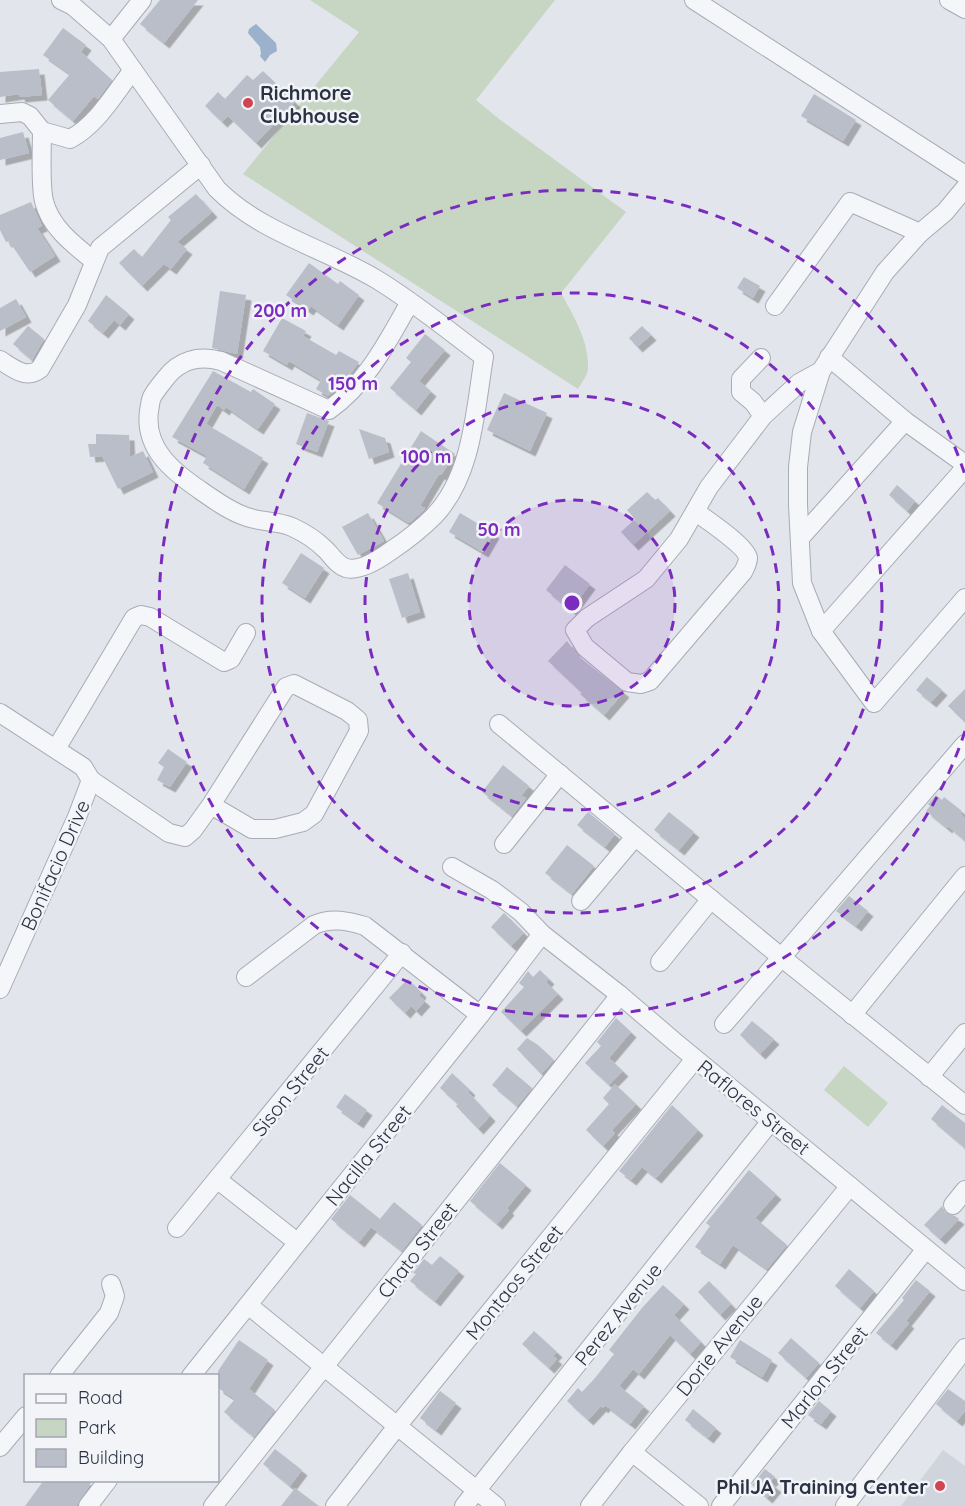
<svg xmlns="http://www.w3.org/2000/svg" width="965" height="1506" viewBox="0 0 965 1506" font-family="Quicksand,sans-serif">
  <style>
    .built { fill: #d0d4dd }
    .green { fill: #c7d5c3 }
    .water { fill: #9cb1cc }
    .building { fill: #b9bec9; filter: url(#shadow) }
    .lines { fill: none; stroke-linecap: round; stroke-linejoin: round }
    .minor-casing { stroke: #a7acb6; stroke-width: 20 }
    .minor { stroke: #f5f6f9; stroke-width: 18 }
    .ring { fill: none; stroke: #7b2cbf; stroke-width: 3; stroke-dasharray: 10 8 }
    .poi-dot { fill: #d34451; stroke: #f2f4f8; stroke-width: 2 }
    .labels { text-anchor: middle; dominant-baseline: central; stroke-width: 5; stroke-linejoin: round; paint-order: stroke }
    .poi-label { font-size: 20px; font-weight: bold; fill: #2a3244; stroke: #f2f4f8; text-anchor: start }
    .street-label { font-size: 20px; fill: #2a3244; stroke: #f2f4f8 }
    .centre { fill: #7b2cbf; stroke: #f2f4f8; stroke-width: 3 }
    .ring-label { font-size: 18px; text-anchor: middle; font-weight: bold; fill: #7b2cbf; stroke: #f2f4f8; stroke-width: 5; stroke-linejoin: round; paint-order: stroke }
  </style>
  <defs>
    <filter id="shadow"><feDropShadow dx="5.5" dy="5.5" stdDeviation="0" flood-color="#0004"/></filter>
  </defs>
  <rect width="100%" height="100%" fill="#e2e5eb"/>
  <path class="built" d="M943,1450L965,1466V1506H901Z"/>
  <g class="green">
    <path d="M310,0H555L476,100L499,119L626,212L561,293C573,315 589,341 588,368C588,375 581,383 578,389L243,174L359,32Z"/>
    <path d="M844,1066L888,1103L868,1127L824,1090Z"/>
  </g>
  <path class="water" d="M256,24L276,43L277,51L270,55L265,62L260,56L261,54L260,47L248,33L249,29Z"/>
  <g class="building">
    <path d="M160,0H198L164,43L140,24Z"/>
    <path d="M63,28L86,45L81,52L112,80L98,99L94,96L73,121L48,100L70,74L43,55Z"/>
    <path d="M39,69L42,95L20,97L19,94L0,97V72Z"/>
    <path d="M263,71L295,102L256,143L228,116L222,122L205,106L218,92L225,99L247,75L253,80Z"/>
    <path d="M814,94L856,120L843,141L801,116Z"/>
    <path d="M23,132L29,153L0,160V138Z"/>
    <path d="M196,194L212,212L177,242L187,249L171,269L164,264L142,286L119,263L134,249L142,257L171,220L168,217Z"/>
    <path d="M31,202L42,226L37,228L55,256L30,272L9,241L6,242L0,230V215Z"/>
    <path d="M309,263L338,284L340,281L359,295L338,325L311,306L308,310L286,295Z"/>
    <path d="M744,277L760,286L753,298L737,288Z"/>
    <path d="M220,291L246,295L237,354L212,348Z"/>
    <path d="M106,295L129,314L120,325L114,320L103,333L88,321Z"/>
    <path d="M16,299L26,317L0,331V308Z"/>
    <path d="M282,318L306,331L303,336L336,355L339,351L359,362L346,380L328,396L316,389L321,380L289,361L287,365L263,351Z"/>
    <path d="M28,326L44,339L32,360L13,344Z"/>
    <path d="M642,326L651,335L637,347L629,338Z"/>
    <path d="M425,334L445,350L419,381L431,391L416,410L390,388L411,362L406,358Z"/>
    <path d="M213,371L251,392L253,389L275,404L258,429L226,407L224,410L217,405L206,424L263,458L244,489L203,463L207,456L172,437Z"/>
    <path d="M504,393L547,413L530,451L487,430Z"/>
    <path d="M307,413L329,421L317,452L296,444Z"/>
    <path d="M359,429L385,438L389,452L369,459Z"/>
    <path d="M421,431L455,454L441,475L439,474L420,506L425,508L423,511L409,523L377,503Z"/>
    <path d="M96,434L129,435L130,457L143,451L153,472L118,489L102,456L90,457L88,444H96Z"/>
    <path d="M897,485L915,501L907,511L889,495Z"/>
    <path d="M647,492L655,500L658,498L670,511L633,545L621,532L635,519L627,510Z"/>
    <path d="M368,513L384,541L358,555L342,527Z"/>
    <path d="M460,513L494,533L483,552L449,532Z"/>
    <path d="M301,553L324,568L305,598L282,583Z"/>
    <path d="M565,565L590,584L571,610L546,590Z"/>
    <path d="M408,573L420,612L402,618L389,579Z"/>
    <path d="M567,641L578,656L624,692L604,715L580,694L582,693L548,661Z"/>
    <path d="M927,677L942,690L931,702L916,690Z"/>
    <path d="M965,689V722L948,706Z"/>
    <path d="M168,749L187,762L170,787L157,780L164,767L158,763Z"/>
    <path d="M503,765L529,786L521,796L526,798L512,816L482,792Z"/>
    <path d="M936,795L942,800L944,797L962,811L960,813L965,818V841L948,826L947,828L926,811L930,806L928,804Z"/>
    <path d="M588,812L615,834L605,847L577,825Z"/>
    <path d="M669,812L694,832L679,850L654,830Z"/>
    <path d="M567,845L594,866L572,894L545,873Z"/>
    <path d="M849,896L868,911L856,926L836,911Z"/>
    <path d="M504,913L524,933L511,946L491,927Z"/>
    <path d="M540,970L549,979L546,982L558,994L521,1031L501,1012L524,987L519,983L528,971L533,977Z"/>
    <path d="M408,979L421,992L419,996L425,1001L416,1011L411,1006L405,1013L389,998Z"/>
    <path d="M616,1018L631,1032L609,1058L623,1071L609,1085L585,1063L601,1046L597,1042Z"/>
    <path d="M752,1021L774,1039L760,1054L740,1035Z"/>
    <path d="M527,1038L538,1045L554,1060L541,1074L517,1049Z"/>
    <path d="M507,1067L532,1088L517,1106L492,1085Z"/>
    <path d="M452,1073L470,1090L468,1092L490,1116L478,1129L456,1106L458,1104L440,1088Z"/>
    <path d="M615,1084L636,1104L612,1130L615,1133L603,1146L586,1130L609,1104L603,1098Z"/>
    <path d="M345,1094L367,1110L358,1123L336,1107Z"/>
    <path d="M672,1105L698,1130L656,1178L642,1167L631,1180L619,1171Z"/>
    <path d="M942,1105L965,1123V1148L931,1119Z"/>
    <path d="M500,1163L526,1185L507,1208L509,1210L497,1224L470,1201Z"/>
    <path d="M749,1170L776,1194L755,1218L787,1245L767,1269L733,1245L720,1264L695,1247L710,1226L706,1223Z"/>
    <path d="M350,1195L380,1219L394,1202L422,1225L402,1251L371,1227L359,1242L331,1219Z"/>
    <path d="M942,1206L946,1213L955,1216L959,1219L940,1239L924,1225Z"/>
    <path d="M440,1256L459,1271L435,1301L410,1281L416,1274L413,1273L424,1259L432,1265Z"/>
    <path d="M849,1269L874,1291L860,1308L835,1286Z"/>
    <path d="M916,1280L930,1291L906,1321L909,1323L891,1345L876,1333L904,1300L902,1298Z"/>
    <path d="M709,1281L731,1304L720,1315L698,1292Z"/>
    <path d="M663,1285L684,1304L674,1315L701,1342L690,1354L670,1335L639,1374L633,1369L619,1386L644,1406L630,1424L605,1405L603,1408L601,1406L588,1420L567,1401L578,1388L582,1392L595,1378L614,1354L609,1350L642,1308Z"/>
    <path d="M534,1331L557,1352L553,1356L557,1359L549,1368L522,1344Z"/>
    <path d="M791,1338L819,1363L806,1378L778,1353Z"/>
    <path d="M239,1340L268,1360L249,1389L275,1410L254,1437L224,1412L235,1399L218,1388V1371Z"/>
    <path d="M740,1340L772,1360L762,1377L730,1357Z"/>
    <path d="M948,1389L965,1401V1411L957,1421L936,1404Z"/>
    <path d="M440,1391L456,1403L436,1430L420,1418Z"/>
    <path d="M819,1401L831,1411L821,1424L808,1415Z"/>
    <path d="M693,1409L716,1428L708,1438L685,1420Z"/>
    <path d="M275,1449L302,1470L290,1486L263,1464Z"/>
    <path d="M765,1469L775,1477L770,1482L776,1487L767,1498L752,1485Z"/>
    <path d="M44,1480H93L76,1506H25Z"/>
    <path d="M295,1488L319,1506H281Z"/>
  </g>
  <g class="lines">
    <g class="minor-casing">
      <g id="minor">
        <path d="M61,0L73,6L111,39L217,189C261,233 324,248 376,279C414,302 449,331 484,357C475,410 473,475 434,516C421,529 407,540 392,550C381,558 360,572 346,568C337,565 332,556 326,550C317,541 303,532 292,527C278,521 261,522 247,517C231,512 214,500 200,490C172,471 144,448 149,411C150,407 150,401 152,397C155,391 161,384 165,379C179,360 199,355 221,361L329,410C367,383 388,341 410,302"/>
        <path d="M694,0L965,175"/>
        <path d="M949,0L965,9"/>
        <path d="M111,39L142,0"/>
        <path d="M0,114L22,112L30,116L42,131L70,139C98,124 114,94 133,70"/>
        <path d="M42,131C42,149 40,185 44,201C50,227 74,245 94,261"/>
        <path d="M965,188L945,212L920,233L885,272L821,371L802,432L798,467V505L802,583L821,631L874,703L965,598"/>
        <path d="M775,306L850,202L920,233"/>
        <path d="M829,357L905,421L965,464"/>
        <path d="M761,358L741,379V392L753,402L763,416"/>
        <path d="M0,360C13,368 26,380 40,369L77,305L100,248L201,165"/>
        <path d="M696,512C707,520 746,546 748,558C748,563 745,568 743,572L650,681L641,684L627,682L585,647L575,630L587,618L646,579L679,539L709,487L763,416L799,383L821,371"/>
        <path d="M800,538L905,421"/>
        <path d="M821,631L965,468"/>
        <path d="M0,713L83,767L91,780L77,817L0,989"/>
        <path d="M499,724L781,957L965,1105"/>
        <path d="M56,749L134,618L141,615L150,617L224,662L231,659L246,633"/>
        <path d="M91,780L169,833L185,837L193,830L211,805L286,687L294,684L347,711L358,720L359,731L314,814L303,822L275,829H252L211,805"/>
        <path d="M504,844L560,774"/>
        <path d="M452,867L492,890L521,912L542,934L620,995L675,1042L965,1281"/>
        <path d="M581,901L635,837"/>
        <path d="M660,962L711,899"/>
        <path d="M246,977L314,925C332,917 348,921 365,926L480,1015"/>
        <path d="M852,1015L965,876"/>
        <path d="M724,1024L965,744"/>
        <path d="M929,1077L965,1033"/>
        <path d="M218,1180L297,1242"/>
        <path d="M953,1205L965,1190"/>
        <path d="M177,1228L402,953"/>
        <path d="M248,1305L496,1506"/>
        <path d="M59,1376L109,1313L115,1296L111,1284"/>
        <path d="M191,1376L480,1015L542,934"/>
        <path d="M0,1447L26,1416"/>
        <path d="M632,1452L699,1506"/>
        <path d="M88,1506L108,1480"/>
        <path d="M213,1506L620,995"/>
        <path d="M335,1506L398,1425L695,1059"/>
        <path d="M464,1506L771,1121"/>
        <path d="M590,1506L632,1452L850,1186"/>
        <path d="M721,1506L926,1249"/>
        <path d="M845,1506L965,1348"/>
      </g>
    </g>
    <use href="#minor" class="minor"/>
  </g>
  <circle cx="572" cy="603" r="103" fill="#7b2cbf" fill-opacity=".12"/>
  <g class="ring">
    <circle cx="572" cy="603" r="103"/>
    <circle cx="572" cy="603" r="207"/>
    <circle cx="572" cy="603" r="310"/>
    <path d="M965 731A413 413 0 1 1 965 475"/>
  </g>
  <g class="poi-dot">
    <circle cx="248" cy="103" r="6"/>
    <circle cx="940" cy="1486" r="6"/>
  </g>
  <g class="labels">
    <g class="poi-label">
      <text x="260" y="92">Richmore<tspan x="260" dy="23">Clubhouse</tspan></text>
      <text x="928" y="1486" text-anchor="end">PhilJA Training Center</text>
    </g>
    <g class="street-label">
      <text transform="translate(55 865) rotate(-66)">Bonifacio Drive</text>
      <text transform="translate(290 1091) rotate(-51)">Sison Street</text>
      <text transform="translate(754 1107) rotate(39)">Raflores Street</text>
      <text transform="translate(368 1155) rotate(-51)">Nacilla Street</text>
      <text transform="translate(417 1250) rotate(-52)">Chato Street</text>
      <text transform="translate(514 1282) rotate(-51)">Montaos Street</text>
      <text transform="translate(618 1314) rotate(-51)">Perez Avenue</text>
      <text transform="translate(719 1345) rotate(-51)">Dorie Avenue</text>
      <text transform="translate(824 1377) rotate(-51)">Marlon Street</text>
    </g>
  </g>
  <circle cx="572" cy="603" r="9" class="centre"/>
  <g class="ring-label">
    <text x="280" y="317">200 m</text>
    <text x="353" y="390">150 m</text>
    <text x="426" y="463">100 m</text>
    <text x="499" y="536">50 m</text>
  </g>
  <rect x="24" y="1374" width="195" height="108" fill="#f2f4f8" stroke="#a2a6b0" stroke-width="1.5"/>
  <rect x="36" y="1394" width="30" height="9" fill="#f5f6f9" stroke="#a2a6b0" stroke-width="1.5"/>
  <text x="78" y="1404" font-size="18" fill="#2a3244">Road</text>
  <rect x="36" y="1419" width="30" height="18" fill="#c7d5c3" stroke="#a2a6b0" stroke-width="1.5"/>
  <text x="78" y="1434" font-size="18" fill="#2a3244">Park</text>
  <rect x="36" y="1449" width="30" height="18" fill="#b9bec9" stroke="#a2a6b0" stroke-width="1.5"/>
  <text x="78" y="1464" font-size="18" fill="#2a3244">Building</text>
</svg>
